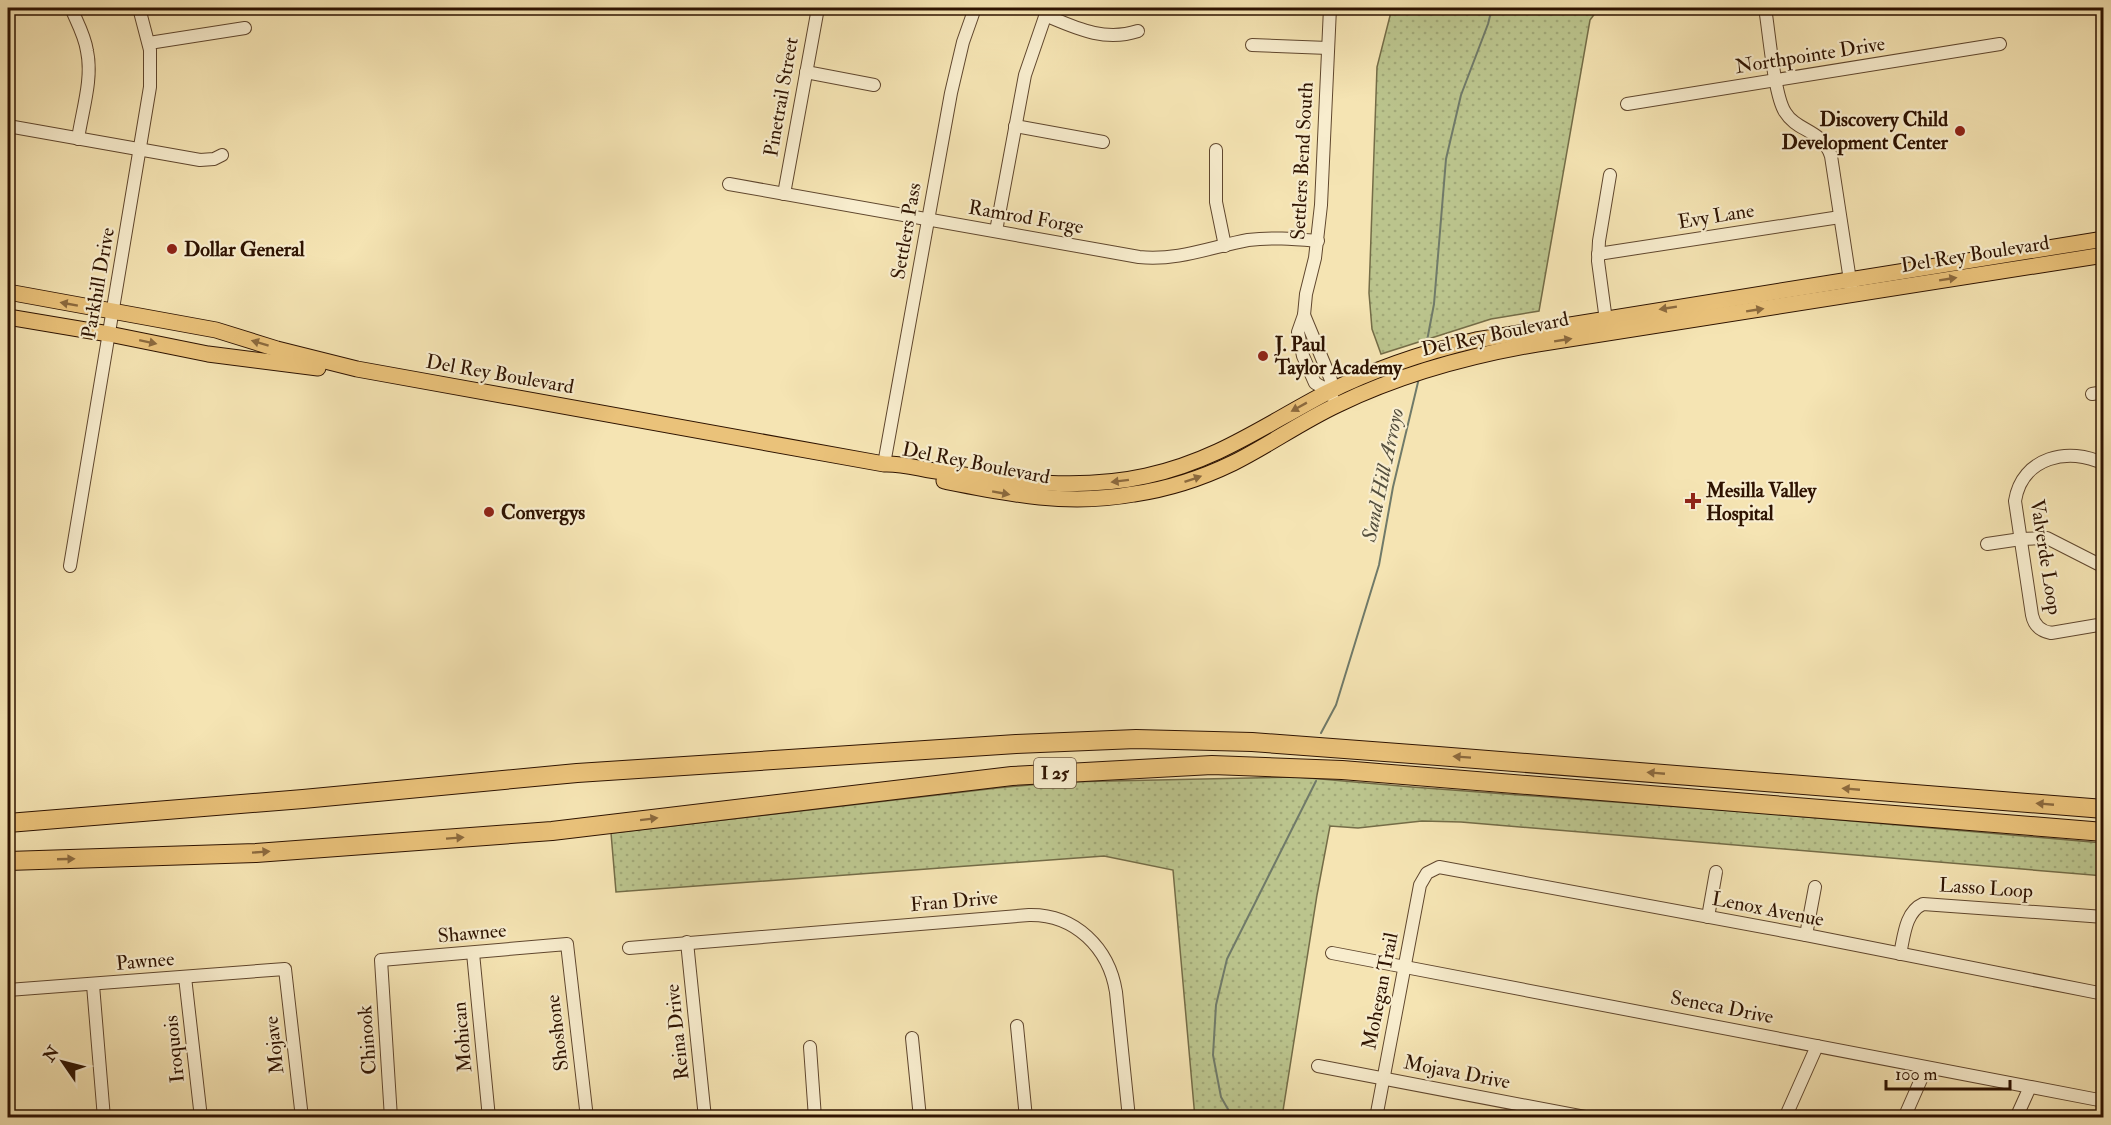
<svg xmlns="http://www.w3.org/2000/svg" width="2111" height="1125" viewBox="0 0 2111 1125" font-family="'IM FELL Double Pica',serif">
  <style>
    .grass { fill: url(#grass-dots); stroke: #746c47; stroke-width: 1.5 }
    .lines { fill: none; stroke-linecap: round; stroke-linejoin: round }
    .stream { stroke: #707a69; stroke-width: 2 }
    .minor-casing { stroke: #60472e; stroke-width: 14 }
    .major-casing { stroke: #2e1301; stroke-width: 17 }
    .highway-casing { stroke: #2e1301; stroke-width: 20 }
    .minor { stroke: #f8edce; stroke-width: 12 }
    .major { stroke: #eac27a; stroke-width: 15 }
    .highway { stroke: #eac27a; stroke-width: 18 }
    .oneway { fill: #8c6a3e }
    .poi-dot { fill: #8f2418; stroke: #f8edce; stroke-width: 2 }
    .labels { text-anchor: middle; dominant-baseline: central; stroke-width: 4.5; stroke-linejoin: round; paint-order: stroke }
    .shield { fill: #f8edce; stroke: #6b543e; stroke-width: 1.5 }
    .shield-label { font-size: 18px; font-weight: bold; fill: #2e1301 }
    .street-label { font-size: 20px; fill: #2e1301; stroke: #f8edce }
    .poi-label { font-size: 20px; font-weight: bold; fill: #2e1301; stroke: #f8edce; text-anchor: start }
    .water-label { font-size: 21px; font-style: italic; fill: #544f3e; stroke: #f8edce }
  </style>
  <defs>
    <pattern id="grass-dots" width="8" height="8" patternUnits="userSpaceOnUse" patternTransform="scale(1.5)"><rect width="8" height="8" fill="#bbc48d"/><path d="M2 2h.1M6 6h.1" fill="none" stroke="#a1a878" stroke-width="1.8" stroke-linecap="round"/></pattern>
  </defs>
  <rect width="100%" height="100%" fill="#f5e4b3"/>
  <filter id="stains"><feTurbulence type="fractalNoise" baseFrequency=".00333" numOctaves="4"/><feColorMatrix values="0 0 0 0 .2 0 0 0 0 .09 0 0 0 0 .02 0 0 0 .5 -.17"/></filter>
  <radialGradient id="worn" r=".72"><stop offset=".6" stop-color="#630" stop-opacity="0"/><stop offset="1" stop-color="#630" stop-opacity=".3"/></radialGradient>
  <g class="grass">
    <path d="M1392,8H1599L1590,20L1539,311L1491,319L1381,354L1372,329L1369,293L1377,67Z"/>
    <path d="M1298,777L1412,787L1762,813L2103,843L2104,876L1461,822L1422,821L1358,828L1330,826L1317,895L1282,1117L1195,1118L1173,870L1104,856L616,892L611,833L997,788L1064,782Z"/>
  </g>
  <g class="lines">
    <g class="stream">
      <path d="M1426,346L1434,304L1446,159L1461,95L1488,24L1492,8"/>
      <path d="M1321,733L1336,705L1379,565L1393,487L1419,378"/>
      <path d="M1233,1118L1221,1097L1213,1055L1216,1005L1227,959L1316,781"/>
    </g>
    <g class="minor-casing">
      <g id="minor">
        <path d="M71,8C77,22 85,36 87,51C93,79 82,111 78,139"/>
        <path d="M1330,8L1321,205L1315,258L1306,294L1304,315L1298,332L1303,356L1315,383L1329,391L1332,396"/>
        <path d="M1765,8C1769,31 1774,95 1785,112C1797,132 1822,129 1831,156L1851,287"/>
        <path d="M1045,15C1076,28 1104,42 1138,31"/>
        <path d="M149,43L245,28"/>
        <path d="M1252,45L1328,48"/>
        <path d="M806,72L874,85"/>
        <path d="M1627,104L2000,44"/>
        <path d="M8,126L200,160L214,159L222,155"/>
        <path d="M1015,126L1103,142"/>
        <path d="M1216,150V202L1225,246"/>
        <path d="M729,184L1139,257C1178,261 1211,247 1248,240C1272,237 1294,239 1318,241"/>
        <path d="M784,194L818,8"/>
        <path d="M996,231L1025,75L1048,8"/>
        <path d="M1598,254L1840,217"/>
        <path d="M1304,315L1331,380L1329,391"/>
        <path d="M1607,328L1598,261L1599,241L1610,175"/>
        <path d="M2092,394L2104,392"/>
        <path d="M884,464L951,93L963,42L975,8"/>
        <path d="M2104,464C2069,446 2022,457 2015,501L2032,615C2034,625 2040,631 2051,633L2104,624"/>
        <path d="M1987,544L2021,539L2047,538L2104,567"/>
        <path d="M70,566L150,87V50L139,8"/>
        <path d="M1708,917L1716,872"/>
        <path d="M1806,935L1815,887"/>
        <path d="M687,942L705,1118"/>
        <path d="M629,948L1029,915C1075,914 1109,948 1116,992L1129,1118"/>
        <path d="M473,953L489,1118"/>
        <path d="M1332,953L2104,1101"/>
        <path d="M1900,954C1904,937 1905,912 1923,904L2104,917"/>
        <path d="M185,977L201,1118"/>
        <path d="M93,985L104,1118"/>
        <path d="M8,990L285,969L302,1118"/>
        <path d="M1017,1026L1026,1118"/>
        <path d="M912,1038L920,1118"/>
        <path d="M810,1047L815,1118"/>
        <path d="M1318,1066L1590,1118"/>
        <path d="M391,1118L381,960L567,944L587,1118"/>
        <path d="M1376,1118L1420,885L1427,873L1439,867L1806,935L2104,994"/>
        <path d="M1785,1118L1817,1046"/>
        <path d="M1904,1118L1926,1068"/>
        <path d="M2016,1118L2030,1087"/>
      </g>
    </g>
    <g class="major-casing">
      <g id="major">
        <path d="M8,292L216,330L277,349L357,369L884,464C903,463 923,470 942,472C1009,481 1079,491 1146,476C1216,461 1265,425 1326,393C1374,369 1425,352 1476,340L2104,239"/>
        <path d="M8,317L109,334L208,354L318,368"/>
        <path d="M944,481C1009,494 1067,506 1134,494C1168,489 1202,478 1233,463C1269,445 1301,422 1337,405C1401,374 1467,356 1537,344L2104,255"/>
      </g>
    </g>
    <g class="highway-casing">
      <g id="highway">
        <path d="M8,823L303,799L577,773L1016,744L1136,739L1252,742L1438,756L2104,809"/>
        <path d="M8,861L256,853L552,831L1012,776L1212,765L1342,770L2104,832"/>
      </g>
    </g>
    <use href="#minor" class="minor"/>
    <use href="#major" class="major"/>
    <use href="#highway" class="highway"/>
  </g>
  <defs><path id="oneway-solid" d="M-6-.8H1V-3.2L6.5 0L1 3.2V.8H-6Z" transform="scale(1.5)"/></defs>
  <g class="oneway">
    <use href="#oneway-solid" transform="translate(1948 279) rotate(-9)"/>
    <use href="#oneway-solid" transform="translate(69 304) rotate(-170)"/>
    <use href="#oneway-solid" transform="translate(1668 308) rotate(171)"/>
    <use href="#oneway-solid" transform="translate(1755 310) rotate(-9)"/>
    <use href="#oneway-solid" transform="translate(1563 340) rotate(-9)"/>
    <use href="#oneway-solid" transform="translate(148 342) rotate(12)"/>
    <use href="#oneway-solid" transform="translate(260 343) rotate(-163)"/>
    <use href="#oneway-solid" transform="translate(1299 407) rotate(151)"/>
    <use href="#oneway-solid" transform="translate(1193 479) rotate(-19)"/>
    <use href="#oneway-solid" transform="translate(1120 481) rotate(173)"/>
    <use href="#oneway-solid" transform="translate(1001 493) rotate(10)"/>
    <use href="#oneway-solid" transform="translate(1462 757) rotate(-176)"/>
    <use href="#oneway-solid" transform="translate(1656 773) rotate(-175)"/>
    <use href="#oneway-solid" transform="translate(1851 789) rotate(-175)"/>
    <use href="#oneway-solid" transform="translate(2045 804) rotate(-175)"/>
    <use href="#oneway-solid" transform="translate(649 819) rotate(-7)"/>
    <use href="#oneway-solid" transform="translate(455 838) rotate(-4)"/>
    <use href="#oneway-solid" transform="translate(261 852) rotate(-4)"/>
    <use href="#oneway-solid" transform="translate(66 859) rotate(-2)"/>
  </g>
  <g class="poi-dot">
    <circle cx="1960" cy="131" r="6"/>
    <circle cx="172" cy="249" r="6"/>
    <circle cx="1263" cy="356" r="6"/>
    <path d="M1690 492h6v6h6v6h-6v6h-6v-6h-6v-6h6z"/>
    <circle cx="489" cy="512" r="6"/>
  </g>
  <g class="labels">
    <rect class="shield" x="1034" y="758" width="42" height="30" rx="4.5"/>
    <g class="shield-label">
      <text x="1055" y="773">I 25</text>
    </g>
    <g class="street-label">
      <text transform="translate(1810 55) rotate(-9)">Northpointe Drive</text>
      <text transform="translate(781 97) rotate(-80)">Pinetrail Street</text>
      <text transform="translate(1302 161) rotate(-87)">Settlers Bend South</text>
      <text transform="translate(1716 216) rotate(-9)">Evy Lane</text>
      <text transform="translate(1026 217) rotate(10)">Ramrod Forge</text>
      <text transform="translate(906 231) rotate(-80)">Settlers Pass</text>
      <text transform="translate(1975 254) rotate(-9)">Del Rey Boulevard</text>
      <text transform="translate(98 283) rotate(-80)">Parkhill Drive</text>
      <text transform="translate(1495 334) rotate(-12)">Del Rey Boulevard</text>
      <text transform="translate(500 374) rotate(10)">Del Rey Boulevard</text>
      <text transform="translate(976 463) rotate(11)">Del Rey Boulevard</text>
      <text transform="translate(2046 557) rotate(81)">Valverde Loop</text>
      <text transform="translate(1986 888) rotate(4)">Lasso Loop</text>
      <text transform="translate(954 901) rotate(-5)">Fran Drive</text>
      <text transform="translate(1768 909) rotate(11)">Lenox Avenue</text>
      <text transform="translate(472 933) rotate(-5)">Shawnee</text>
      <text transform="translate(145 961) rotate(-5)">Pawnee</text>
      <text transform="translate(1380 991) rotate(-79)">Mohegan Trail</text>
      <text transform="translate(1722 1007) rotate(11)">Seneca Drive</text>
      <text transform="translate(677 1032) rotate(-96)">Reina Drive</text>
      <text transform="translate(557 1033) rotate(-97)">Shoshone</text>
      <text transform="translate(462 1037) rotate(-95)">Mohican</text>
      <text transform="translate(367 1040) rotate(-94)">Chinook</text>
      <text transform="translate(274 1045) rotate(-96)">Mojave</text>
      <text transform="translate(174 1049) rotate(-96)">Iroquois</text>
      <text transform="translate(1457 1072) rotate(11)">Mojava Drive</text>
    </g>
    <g class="poi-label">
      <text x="1948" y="119" text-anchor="end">Discovery Child<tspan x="1948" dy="23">Development Center</tspan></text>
      <text x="184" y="249">Dollar General</text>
      <text x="1275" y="344">J. Paul<tspan x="1275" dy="23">Taylor Academy</tspan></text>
      <text x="1706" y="490">Mesilla Valley<tspan x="1706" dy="23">Hospital</tspan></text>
      <text x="501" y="512">Convergys</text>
    </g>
    <g class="water-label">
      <text transform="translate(1383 475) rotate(-78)">Sand Hill Arroyo</text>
    </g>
  </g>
  <rect width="2111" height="1125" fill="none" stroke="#f5e4b3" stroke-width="30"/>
  <rect x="9" y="9" width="2093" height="1107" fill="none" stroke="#2e1301" stroke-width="3"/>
  <rect x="15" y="15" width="2081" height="1095" fill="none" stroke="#2e1301" stroke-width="1.5"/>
  <g transform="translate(63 1062) rotate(305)" stroke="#f8edce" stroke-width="4.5" paint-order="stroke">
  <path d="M0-4.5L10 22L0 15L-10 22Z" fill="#2e1301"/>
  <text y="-9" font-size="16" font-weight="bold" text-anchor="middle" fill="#2e1301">N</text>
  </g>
  <path d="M1886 1080v9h124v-9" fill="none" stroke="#2e1301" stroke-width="3"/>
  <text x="1895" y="1080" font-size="18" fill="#2e1301" stroke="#f8edce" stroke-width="4.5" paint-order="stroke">100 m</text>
  <rect width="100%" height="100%" filter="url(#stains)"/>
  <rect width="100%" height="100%" fill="url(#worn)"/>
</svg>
